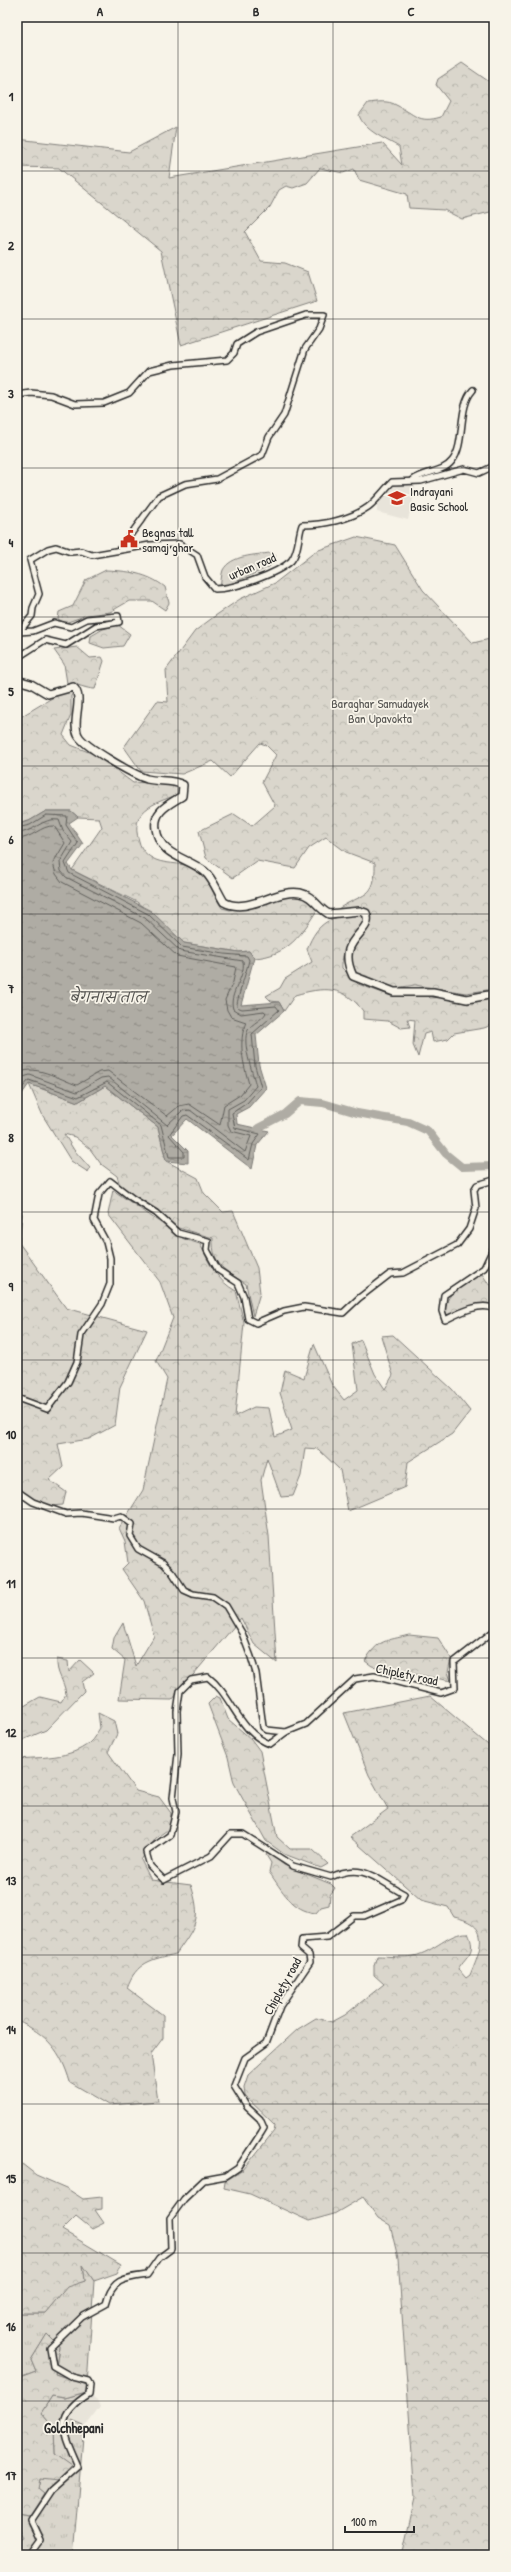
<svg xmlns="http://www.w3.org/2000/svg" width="511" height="2572" viewBox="0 0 511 2572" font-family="'Patrick Hand','Playpen Sans Deva',sans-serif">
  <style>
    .built { fill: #e8e4da }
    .grass { fill: url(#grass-tufts); stroke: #82807c }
    .forest { fill: url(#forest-crowns); stroke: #82807c }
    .water { fill: url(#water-ripples); stroke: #7a7874 }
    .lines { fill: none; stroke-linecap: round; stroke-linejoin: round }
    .shore { stroke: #605f5b; stroke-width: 1 }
    .river { stroke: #afaca4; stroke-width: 8 }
    .street-casing { stroke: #2b2b2b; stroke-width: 8 }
    .secondary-casing { stroke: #2b2b2b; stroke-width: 10 }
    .street { stroke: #f7f3e8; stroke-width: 5 }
    .secondary { stroke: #f7f3e8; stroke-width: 7 }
    .grid { fill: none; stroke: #2b2b2b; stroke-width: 1; stroke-opacity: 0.55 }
    .labels { text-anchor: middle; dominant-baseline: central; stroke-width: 3.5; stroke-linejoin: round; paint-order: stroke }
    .poi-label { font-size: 13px; fill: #2b2b2b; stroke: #f7f3e8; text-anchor: start }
    .street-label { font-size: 13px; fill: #2b2b2b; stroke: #f7f3e8 }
    .park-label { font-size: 13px; fill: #575653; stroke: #f7f3e8 }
    .water-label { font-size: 14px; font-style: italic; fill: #53524f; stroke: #f7f3e8 }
    .neighbourhood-label { font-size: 14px; font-weight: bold; fill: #2b2b2b; stroke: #f7f3e8 }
    .neatline { fill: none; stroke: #2b2b2b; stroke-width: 1.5 }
    .grid-label { font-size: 13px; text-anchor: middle; font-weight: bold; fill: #2b2b2b }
  </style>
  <defs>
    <pattern id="grass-tufts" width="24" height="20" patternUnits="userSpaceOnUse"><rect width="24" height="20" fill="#dad6cc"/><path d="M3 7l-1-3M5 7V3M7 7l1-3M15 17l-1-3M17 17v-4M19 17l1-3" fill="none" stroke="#bbb8af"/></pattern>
    <pattern id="forest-crowns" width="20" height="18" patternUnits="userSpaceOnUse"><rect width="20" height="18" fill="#dad6cc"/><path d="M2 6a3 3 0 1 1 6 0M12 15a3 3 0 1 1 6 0" fill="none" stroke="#bbb8af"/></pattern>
    <pattern id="water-ripples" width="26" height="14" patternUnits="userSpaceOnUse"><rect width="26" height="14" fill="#afaca4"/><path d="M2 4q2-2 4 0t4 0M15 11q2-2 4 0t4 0" fill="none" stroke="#8f8c86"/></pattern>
  </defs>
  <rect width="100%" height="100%" fill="#f7f3e8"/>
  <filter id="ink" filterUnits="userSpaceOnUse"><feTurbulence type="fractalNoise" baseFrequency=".025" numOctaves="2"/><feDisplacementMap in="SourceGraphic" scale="8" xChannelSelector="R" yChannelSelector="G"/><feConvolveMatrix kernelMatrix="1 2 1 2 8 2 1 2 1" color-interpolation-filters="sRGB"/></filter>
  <g filter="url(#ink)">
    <g class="built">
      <path d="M411,482L415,484V491L408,520L377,512V503L383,493L391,486Z"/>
      <path d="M91,2395L97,2400L100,2407L89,2422L84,2425L69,2421L67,2418L78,2404Z"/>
    </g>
    <g class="grass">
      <path d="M270,553L276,556L269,567L220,589C221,584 221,575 223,570C231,555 256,555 270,553Z"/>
      <path d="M83,2264L94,2281L87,2385L55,2374L59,2346L47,2334L31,2360L36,2372L17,2379V2313H45L67,2286L85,2281Z"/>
      <path d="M86,2392L91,2395L78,2404L67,2418L84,2425L73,2555H24L19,2553L17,2541L23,2538L17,2527V2515L29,2517L44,2495L38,2489L40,2479L71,2466L55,2454L54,2428L41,2413L52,2396L65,2398Z"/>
    </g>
    <g class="forest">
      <path d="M462,63L494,85V211L462,219L444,210L409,208L407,194L359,180L354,169L343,173L320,168L307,183L293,188L286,186L279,190L270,207L245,232L261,261L285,263L308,272L317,301L181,345L161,251L59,168L17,167V139L129,152L176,127L169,178L382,143L402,165L399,147C386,139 364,131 359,115L368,103C377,102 388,100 396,105C415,114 418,124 441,117L449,101L436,85L438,79Z"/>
      <path d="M356,537L395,545L423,590L473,643L494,638V989L466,993L415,985L395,988L369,983L353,971L351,952L366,932L372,917L362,907L338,909C363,892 376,900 375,863L346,852L326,837L309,848L295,868L257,861L233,878L206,858L199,831L234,814L252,826L275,806L262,782L276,755L266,745L260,743L230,777L213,761L182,774L141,771L124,747L157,701L168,702L166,670L195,631L215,616L240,599L275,583L316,551Z"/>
      <path d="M106,570C128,571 147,573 165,587L169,603L165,610L152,601H129L110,612L87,615L65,623L58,619L59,612L73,606L86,580Z"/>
      <path d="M118,625L130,634L123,646L104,648L90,643L91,636L103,629Z"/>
      <path d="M77,647L90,658L102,657L104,661L95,689C86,689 78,684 67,683L64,664L54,650Z"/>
      <path d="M75,690L71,696V715L63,735L71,745L96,755L133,783C149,781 165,786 182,786L177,795C154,803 129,811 139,841C141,850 147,856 156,860C168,865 187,862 197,870C210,880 213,895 222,908L230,910L296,895L312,899L319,907C302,934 288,956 254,958L249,951L239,952L184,943L137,902L72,870L102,827L99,818L78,817L71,811H46L29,821L17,824V719L57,695Z"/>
      <path d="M360,914L366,919C353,933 341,949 342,968L358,984L391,996L425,992L430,998L446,997L468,1004L494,996V1024L484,1028L454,1033L448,1039L433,1042L431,1032L424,1034L418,1057L413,1045L415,1020L407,1019L410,1027L401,1028L388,1021L363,1019V1011C344,985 323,987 295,995L284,1011L279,1002L271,1001L266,996L280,988L285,979L312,962L307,949C318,921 331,916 360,914Z"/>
      <path d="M29,1084L78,1102L105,1086L158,1127L166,1161L198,1178L204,1193L223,1212L233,1211L257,1268L260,1293L253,1316L246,1284C225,1270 212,1266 213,1238L175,1227L156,1210L120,1186L117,1176L101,1164L90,1149L75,1137L64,1134L74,1150L90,1168L88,1172L71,1161L43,1116Z"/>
      <path d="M113,1190L184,1239L200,1244C209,1263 217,1281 236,1291L244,1323L235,1416L254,1407L269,1408L275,1437L292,1430L280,1393L285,1370L304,1378L314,1344L332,1385L344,1400L358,1390L352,1344L361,1340L375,1374L385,1389L393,1375L381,1336L393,1335L452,1389L470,1411L452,1434L408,1462L405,1487L348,1511L340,1470L318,1449L305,1448L301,1476L293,1496L281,1497L267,1458L261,1480L269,1536L277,1663L254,1644L241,1618L172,1700L119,1699L125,1660L112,1649L114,1638L123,1623L136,1666L154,1636L144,1601L122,1569L128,1563L125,1541L119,1528L143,1490L167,1379L156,1361L173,1318L160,1282L108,1214Z"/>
      <path d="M17,1205L22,1214L19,1243L66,1308L147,1330L120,1387L115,1425L89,1439L58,1444L63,1467L49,1480L66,1492L63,1505L50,1506L17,1498Z"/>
      <path d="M482,1274L488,1283L494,1287V1306L484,1303L446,1315C442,1292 465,1284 482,1274Z"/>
      <path d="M409,1635L438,1638L451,1658L448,1672L451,1681L372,1666L365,1661C378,1639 386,1641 409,1635Z"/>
      <path d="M57,1659L68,1661L69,1672L80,1660L94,1673L82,1682L84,1691L46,1730L18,1742L17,1710L40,1697L61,1702L66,1694C64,1679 56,1675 57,1659Z"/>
      <path d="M216,1696L220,1698L228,1719L251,1739L260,1751L277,1837L290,1849H312L328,1864L321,1868L284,1854L266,1841L234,1783L228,1757L208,1704Z"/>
      <path d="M430,1696L494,1750V2555H402L415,2497L398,2258L390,2225L378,2218L363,2197L334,2214L309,2221L250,2194L224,2188L225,2181L243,2170L274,2131L275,2125L245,2096L244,2087L248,2075L298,2029L316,2018L332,2022L345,2015L384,1984L374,1975V1965L377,1956C389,1956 403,1958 414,1956C434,1952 449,1932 468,1933C477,1953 467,1954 458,1969L466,1978L470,1975C481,1948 492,1925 454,1917L448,1907L421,1900L350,1837L388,1809L369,1775L344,1713Z"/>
      <path d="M98,1713L114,1721L117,1734L108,1752L136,1791L159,1797L171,1813L170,1828L156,1838L141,1860L151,1880L191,1885C202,1920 196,1925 176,1954C152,1959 136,1962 127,1988L163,2015V2038L151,2054L158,2101L109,2105L70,2082C61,2051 47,2034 17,2021V1759C40,1757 71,1759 89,1743C94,1739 97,1732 100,1728Z"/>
      <path d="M268,1852L284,1865L331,1884L335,1888L330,1895L329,1905L321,1907L316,1913C292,1911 282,1890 269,1872L271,1863L266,1855Z"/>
      <path d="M17,2160L36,2175L66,2188L83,2199L102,2197V2209L95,2210L104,2223L92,2229L76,2216L62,2230L121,2265L117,2273L94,2281L83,2265L85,2281L67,2287L45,2313H17Z"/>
      <path d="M47,2334L59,2346L55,2374L87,2385L86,2392L65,2398L52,2396L41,2413L54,2428L55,2454L72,2466L58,2481L40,2479L38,2489L44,2494L29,2517L17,2515V2379L36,2372L31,2360Z"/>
    </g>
    <path class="water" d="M46,811H71L78,817L69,823L83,844L68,864L72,870L151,911L184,943L239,952L249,951L254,958L241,1005L279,1002L284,1011L256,1035L259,1065L266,1088L249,1107L236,1114L237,1124L269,1131L257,1145L252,1169L187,1119L172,1135L188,1151V1163L166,1161L158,1127L105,1086L78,1102L29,1084L17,1101V824L29,821Z"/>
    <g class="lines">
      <g class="shore">
        <path d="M17,828L30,825L46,815L67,816L66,825L78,843L65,863L69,873L148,914L182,947L224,954L247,956L249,960C247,970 236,1001 237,1007L242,1009L276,1006L279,1010L252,1034L255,1066L261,1087L247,1103L232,1113L235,1128L260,1134L253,1144L249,1160L187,1115L183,1116L169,1135L184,1152V1157H169L161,1125L107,1082L78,1097L29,1080L17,1094"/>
        <path d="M17,833C34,833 42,817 59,820L63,831L72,842L60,862L61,871L66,877L145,918L180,951L243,961C246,978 228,993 233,1009L241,1014L264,1011L266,1013C262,1020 252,1023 248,1030C241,1042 253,1073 256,1086L244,1100L228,1109V1125L231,1131L251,1136L245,1152L190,1110L182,1111L167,1125L108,1077L101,1078L77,1092L30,1075L23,1077L17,1085"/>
        <path d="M17,839C32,839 41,825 54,826L65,843L53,863L56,874L62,882L141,923L177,956L236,967L233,982L225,1000L227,1010L231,1017L246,1022C238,1042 243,1063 249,1084L240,1095L224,1105L220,1125L189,1104L179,1106L167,1116L108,1071L99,1072L77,1085C61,1080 31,1061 17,1075"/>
      </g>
      <path class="river" d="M258,1128L285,1114L300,1101L323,1103L357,1113L408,1122L428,1131L446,1154L462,1167L494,1166"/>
      <g class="street-casing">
        <g id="street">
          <path d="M17,395L31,393L51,395L75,404L104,403L129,393L149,371L173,365L227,360L234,353L237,344L256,332L306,315H324L319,329L305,349L284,415L269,437L262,455L217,479L185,484L159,496L120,549"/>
          <path d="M413,480C424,471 443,473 452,461C466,444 457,407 473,390"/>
          <path d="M17,658L45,640L66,645L96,626L119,622L118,616L87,619L71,627L54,623L33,631L19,632L32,616L33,608L39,594L30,560L48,549L56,547L71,552L81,551L92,555L150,545L180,544L197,555L205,577L215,589C234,589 277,574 291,561C299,552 298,536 302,525C322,525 350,520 368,507C377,500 384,490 392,482L421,481L464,469L479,473L494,466"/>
          <path d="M494,1247L484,1268L444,1295L442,1311L445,1320C457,1314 481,1301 494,1309"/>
          <path d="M17,1398L47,1409L68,1382L77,1362L81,1335L102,1304L110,1284V1258L106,1242L94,1220L99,1194L110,1181L132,1198L156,1213L178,1233L208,1241L207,1250L218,1270L238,1283L244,1297L248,1319L256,1323L284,1311L304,1307L343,1313L359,1298L390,1274L403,1273L457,1245L469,1229L476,1208L474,1190L477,1185L494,1180"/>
          <path d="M494,1422V1428"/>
          <path d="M17,1491L33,1502L66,1514L81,1513L114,1518L121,1516L132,1524L130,1536L138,1549L163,1563L172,1572L184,1590L193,1594L213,1597L226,1606L242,1633L251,1657L256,1673L263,1727L267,1730L286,1732"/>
          <path d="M29,2555L40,2540L31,2521L51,2491L78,2467C63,2432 52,2417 89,2394L90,2385L88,2381L72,2377L53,2366L50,2348L82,2317L106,2304C112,2279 124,2278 147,2275L159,2258L171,2249L170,2218L184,2199L204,2180L226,2176L238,2168L261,2133L264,2128L260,2119L247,2107L234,2086L245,2058L266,2043L280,2006L310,1962L309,1955L301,1948L302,1939L327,1937L354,1916H364L401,1900L404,1894C376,1879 363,1862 331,1877L293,1866L243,1834H231L211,1856L164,1880L150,1866L146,1852L170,1835L176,1812L173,1798L178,1754L177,1711L180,1691L191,1680L208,1677C233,1696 238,1732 270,1744L286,1732L306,1724L355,1679L374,1676L441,1693L455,1688L454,1662L494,1631"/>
        </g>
      </g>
      <g class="secondary-casing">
        <path id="secondary" d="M17,680L31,684L48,694L73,687C85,697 71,721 78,735C83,746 134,775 147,779C159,782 172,779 183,785L182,796C168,805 153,811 156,829C160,856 186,857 204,871C213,878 218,893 224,902C247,915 275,889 300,893C314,896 317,908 329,914L360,911L366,913C375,934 334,937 353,976L394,992H433L467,999L494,994"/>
      </g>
      <use href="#street" class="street"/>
      <use href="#secondary" class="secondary"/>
    </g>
  </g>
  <path class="grid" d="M178,17V2555M333,17V2555M17,171H494M17,319H494M17,468H494M17,617H494M17,766H494M17,914H494M17,1063H494M17,1212H494M17,1360H494M17,1509H494M17,1658H494M17,1806H494M17,1955H494M17,2104H494M17,2253H494M17,2401H494"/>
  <defs>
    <g id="school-bare" transform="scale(1.38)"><path d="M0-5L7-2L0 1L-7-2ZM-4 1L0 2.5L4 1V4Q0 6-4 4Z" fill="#c8321e" stroke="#f7f3e8" stroke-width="2.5" paint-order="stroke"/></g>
    <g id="civic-bare" transform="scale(1.38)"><path d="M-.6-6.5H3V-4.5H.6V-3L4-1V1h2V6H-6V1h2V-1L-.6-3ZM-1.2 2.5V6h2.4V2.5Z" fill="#c8321e" stroke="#f7f3e8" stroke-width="2.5" paint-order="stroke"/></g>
  </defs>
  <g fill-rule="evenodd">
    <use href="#school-bare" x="397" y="498"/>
    <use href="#civic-bare" x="129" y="539"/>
  </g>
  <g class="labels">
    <g class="poi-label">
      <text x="410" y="491">Indrayani<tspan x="410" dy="15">Basic School</tspan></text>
      <text x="142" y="532">Begnas tall<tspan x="142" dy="15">samaj ghar</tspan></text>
    </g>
    <g class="street-label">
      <text transform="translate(252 566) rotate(-23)">urban road</text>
      <text transform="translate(407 1674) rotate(12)">Chiplety road</text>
      <text transform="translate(282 1986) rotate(-61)">Chiplety road</text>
    </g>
    <g class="park-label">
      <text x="380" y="703">Baraghar Samudayek<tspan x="380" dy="15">Ban Upavokta</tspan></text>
    </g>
    <g class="water-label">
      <text x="108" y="996">बेगनास ताल</text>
    </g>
    <g class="neighbourhood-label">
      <text x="74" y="2427">Golchhepani</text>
    </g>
  </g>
  <rect width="511" height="2572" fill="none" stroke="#f7f3e8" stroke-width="44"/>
  <path d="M345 2526v6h69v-6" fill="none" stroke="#2b2b2b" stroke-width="2"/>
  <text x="351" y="2526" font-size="12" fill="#2b2b2b" stroke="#f7f3e8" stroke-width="3" paint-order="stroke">100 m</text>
  <rect x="22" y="22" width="467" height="2528" class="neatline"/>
  <g class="grid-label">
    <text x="100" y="16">A</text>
    <text x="256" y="16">B</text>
    <text x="411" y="16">C</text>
    <text x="11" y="101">1</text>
    <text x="11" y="250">2</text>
    <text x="11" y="398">3</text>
    <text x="11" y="547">4</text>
    <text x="11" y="696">5</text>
    <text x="11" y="844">6</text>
    <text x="11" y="993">7</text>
    <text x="11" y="1142">8</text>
    <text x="11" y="1291">9</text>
    <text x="11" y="1439">10</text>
    <text x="11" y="1588">11</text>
    <text x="11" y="1737">12</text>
    <text x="11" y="1885">13</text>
    <text x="11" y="2034">14</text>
    <text x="11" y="2183">15</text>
    <text x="11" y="2331">16</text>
    <text x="11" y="2480">17</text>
  </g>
</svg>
